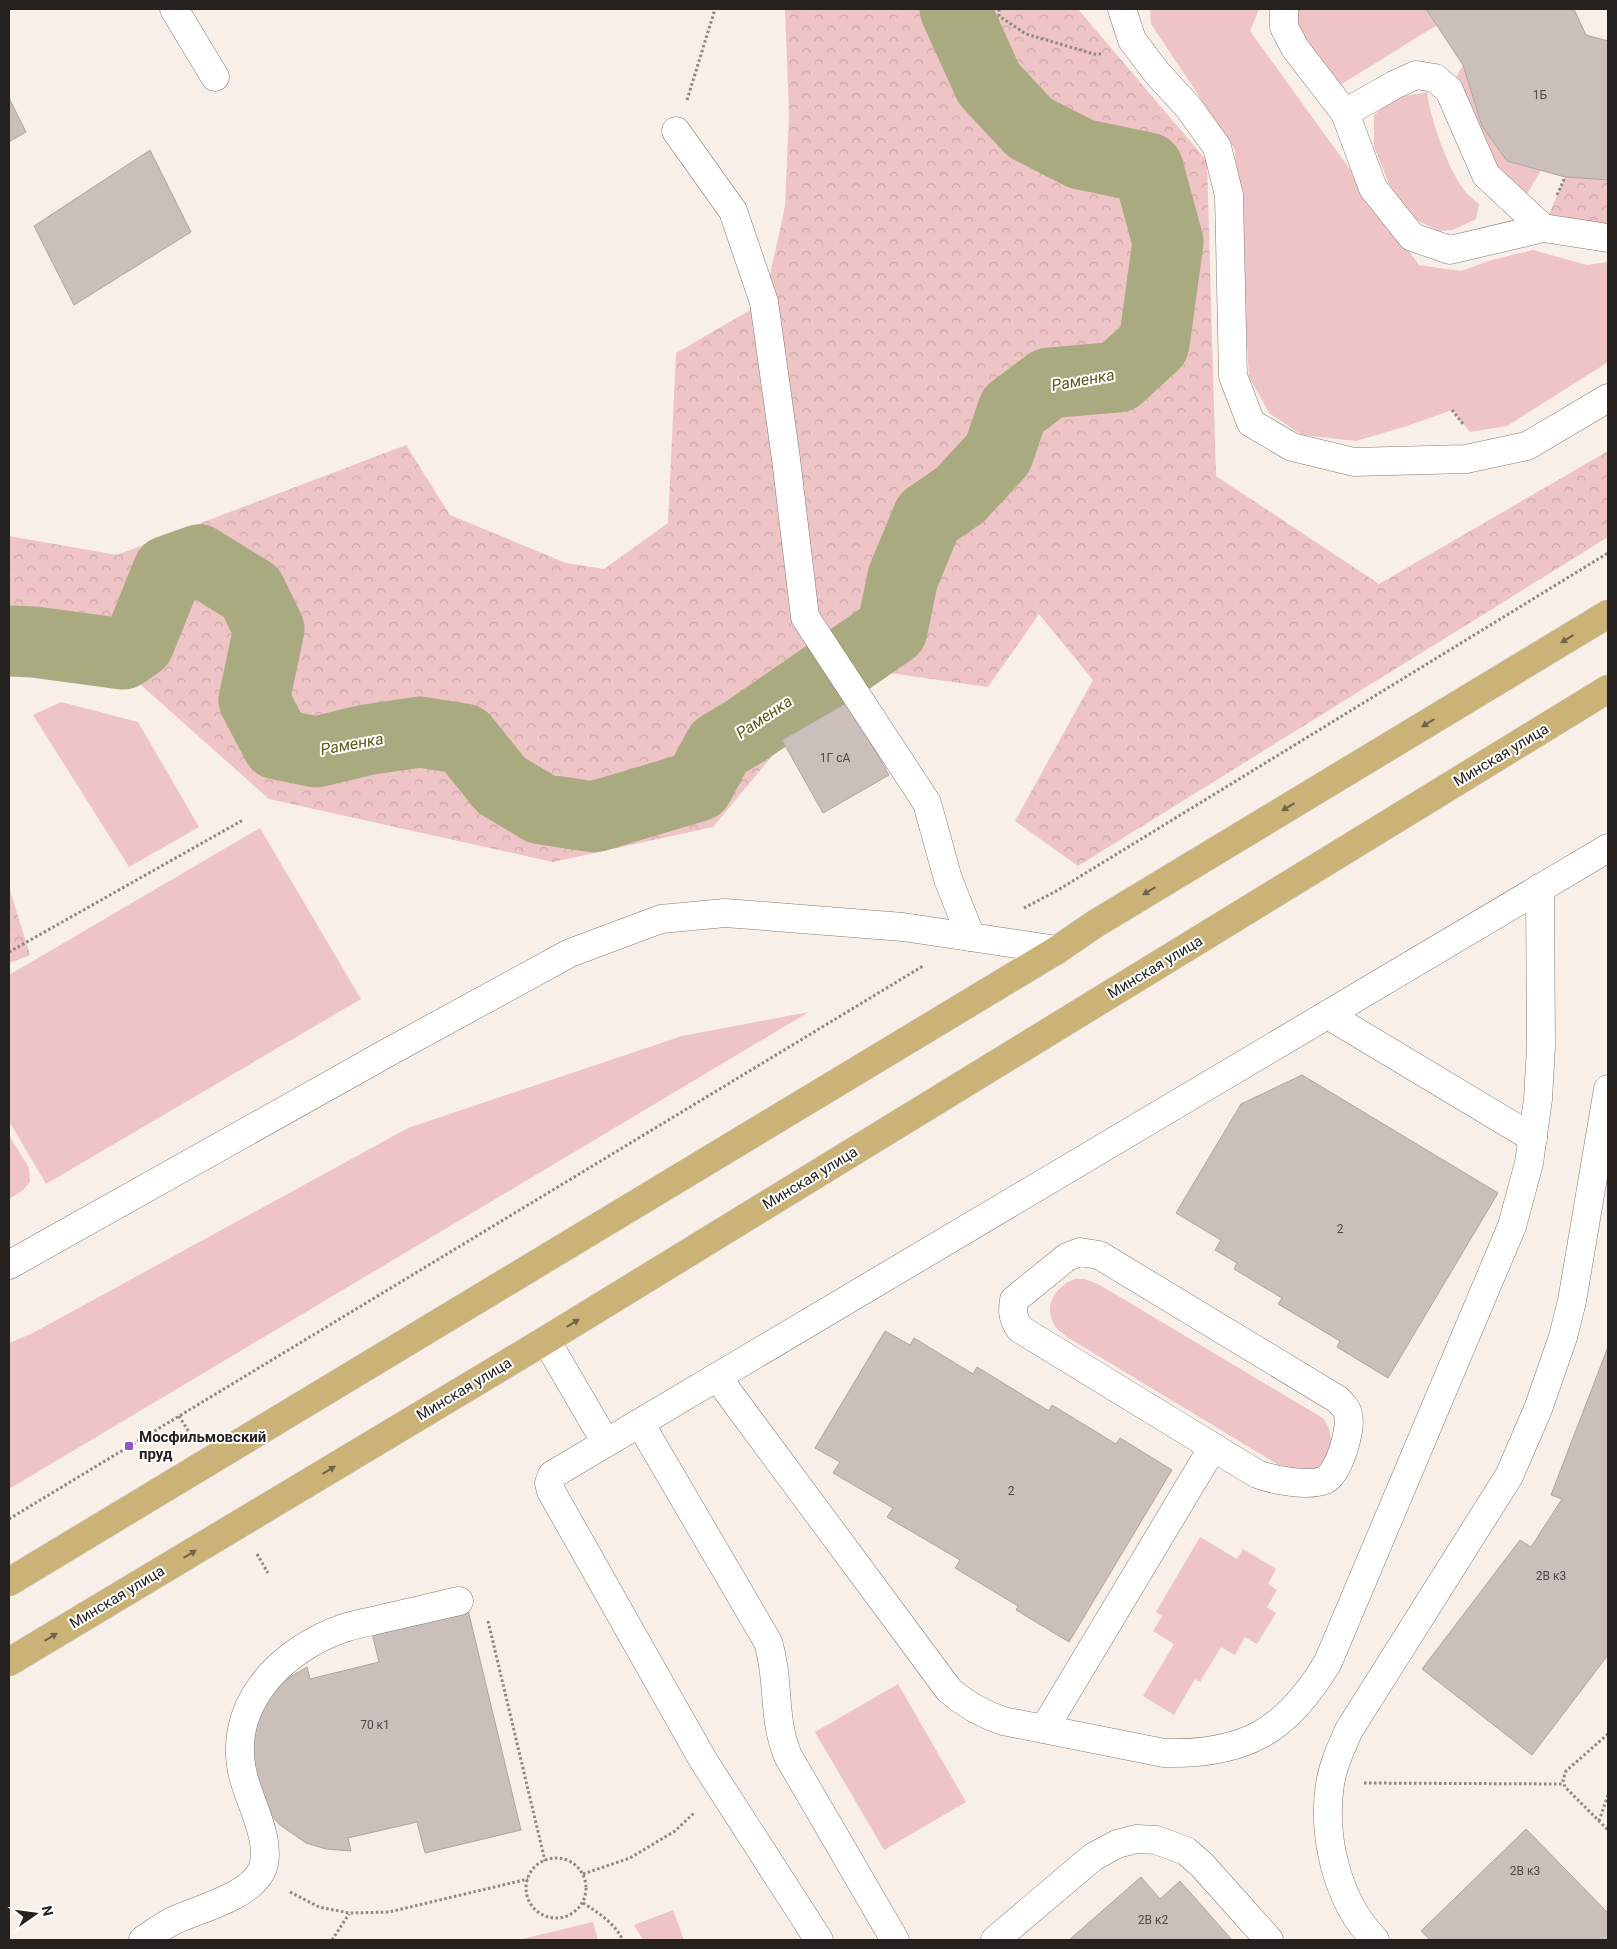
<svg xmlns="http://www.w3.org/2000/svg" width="1617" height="1949" viewBox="0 0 1617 1949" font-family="Roboto,sans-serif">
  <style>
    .green { fill: #eec4c6 }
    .forest { fill: url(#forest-crowns) }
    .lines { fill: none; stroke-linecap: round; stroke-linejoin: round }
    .river { stroke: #a9aa7f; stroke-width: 71 }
    .building { fill: #cabfbb; stroke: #b1a5a2 }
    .minor-casing { stroke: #837b74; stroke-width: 29 }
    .major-casing { stroke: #cfcece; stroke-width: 29 }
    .path { stroke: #8e8783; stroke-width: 3; stroke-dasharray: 2.5 2.5; stroke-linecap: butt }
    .minor { stroke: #fff; stroke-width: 28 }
    .major { stroke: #cbb377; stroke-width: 28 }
    .oneway { fill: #706347 }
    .poi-dot { fill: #9053c9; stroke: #fff; stroke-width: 2 }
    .labels { text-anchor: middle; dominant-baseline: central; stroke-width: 4; stroke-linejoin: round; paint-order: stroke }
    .number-label { font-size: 12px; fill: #4e4846 }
    .street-label { font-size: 15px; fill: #25211f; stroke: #fff }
    .poi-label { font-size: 15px; font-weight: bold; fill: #25211f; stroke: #fff; text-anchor: start }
    .water-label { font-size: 16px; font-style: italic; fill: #5c5b15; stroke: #fff }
  </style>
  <defs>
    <pattern id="forest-crowns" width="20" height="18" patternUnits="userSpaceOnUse" patternTransform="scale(1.25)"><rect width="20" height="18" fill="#eec4c6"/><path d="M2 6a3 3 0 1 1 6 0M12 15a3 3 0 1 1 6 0" fill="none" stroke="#cca8aa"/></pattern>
  </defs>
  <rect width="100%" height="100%" fill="#f8efe8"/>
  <g class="green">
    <path d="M1150,9H1259L1250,31L1419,265L1461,271L1492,260L1533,250L1587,265L1608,262V362L1507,426L1470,432L1452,410L1407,426L1356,441L1302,435L1269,413L1249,377L1235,150L1151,24Z"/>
    <path d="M1284,9H1426L1437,25L1329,92Z"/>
    <path d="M1463,65L1482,126L1507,161L1541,170L1520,206L1449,90Z"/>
    <path d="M1427,92C1430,118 1447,166 1462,187C1466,194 1473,199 1479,204L1476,219L1453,230L1439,231L1412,218L1390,186L1374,147V115L1394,98Z"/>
    <path d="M61,702L138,722L199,827L129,867L33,715Z"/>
    <path d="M260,828L361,999L46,1184L9,1121V975Z"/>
    <path d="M809,1012L9,1489V1343L31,1334L408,1128L682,1036Z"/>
    <path d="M9,1135L29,1168L30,1182L23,1190L9,1199Z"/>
    <path d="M1074,1279H1084L1098,1284L1323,1418C1335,1434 1335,1459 1314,1469C1308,1472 1297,1472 1290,1472L1067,1337C1063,1333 1057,1330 1055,1326C1042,1306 1056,1287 1074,1279Z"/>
    <path d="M1200,1537L1237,1559L1243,1549L1276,1569L1268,1584L1277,1590L1267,1607L1276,1613L1257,1644L1245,1637L1235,1655L1221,1647L1200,1682L1195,1679L1174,1715L1143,1696L1174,1644L1153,1631L1162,1616L1156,1612Z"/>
    <path d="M898,1684L966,1802L884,1850L815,1732Z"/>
    <path d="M673,1910L684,1940H643L634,1925Z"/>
    <path d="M593,1922L598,1940H518Z"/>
  </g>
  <g class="forest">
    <path d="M785,9H1078L1207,161L1216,476L1379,584L1608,451V537L1078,866L1015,821L1093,680L1039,614L988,687L868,670L787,738L713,827L553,862L269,799L88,638L9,676V536L117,555L406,445L450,515L566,563L604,569L668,523L676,353L764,302L785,207L789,113Z"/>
    <path d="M1565,177L1608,180V230L1543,228Z"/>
    <path d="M9,887L30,955L9,963Z"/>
  </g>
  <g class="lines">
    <path class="river" d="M9,641L34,642L123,654L139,643L168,571L199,560L251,592L269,629L254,700L277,744L316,752L366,740L420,732L464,739L501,785L541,809L594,817L698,786L719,747L747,730L892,630L903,577L928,517L960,495L998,454L1013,410L1049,383L1118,377L1154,344L1168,242L1148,168L1081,154L1030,128L989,84L955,9"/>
  </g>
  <g class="building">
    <path d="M1426,9H1574L1586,35L1608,41V180L1565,177L1507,161L1482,126L1463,65Z"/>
    <path d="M9,98L26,132L9,142Z"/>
    <path d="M150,150L191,232L74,305L34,226Z"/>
    <path d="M848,702L889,775L823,813L782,740Z"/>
    <path d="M1302,1075L1498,1193L1388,1378L1337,1347L1340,1341L1278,1304L1282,1298L1234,1269L1237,1263L1215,1250L1221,1240L1176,1213L1241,1104Z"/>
    <path d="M885,1331L910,1345L914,1338L973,1374L977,1367L1049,1411L1052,1405L1116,1444L1120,1438L1172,1470L1069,1642L1016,1610L1018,1606L955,1568L960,1560L887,1517L893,1508L833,1473L840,1462L815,1448Z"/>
    <path d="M1608,1347V1655L1532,1755L1422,1669L1520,1540L1531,1547L1562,1499L1551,1495Z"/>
    <path d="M467,1606L521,1830L425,1853L417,1822L348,1838L351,1851L326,1849L306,1843L280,1825L270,1814L250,1756L258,1716L267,1700L278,1686L290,1677L307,1667L310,1679L379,1662L371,1629Z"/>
    <path d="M1526,1829L1608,1913V1940H1430L1421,1931Z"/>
    <path d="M1141,1877L1160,1899L1180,1881L1232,1940H1069Z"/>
  </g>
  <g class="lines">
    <g class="minor-casing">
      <g id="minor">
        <path d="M174,9L215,77"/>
        <path d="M1122,9L1132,40L1157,73L1189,108L1217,147L1229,195L1233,376L1251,423L1292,447L1354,462L1466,459L1527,446L1608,398"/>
        <path d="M1284,9V27L1295,48L1345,113L1394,85L1416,75L1435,78L1449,90L1486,175L1543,228L1608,238"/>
        <path d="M1345,113L1373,188L1412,237L1450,250L1543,228"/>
        <path d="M676,131L733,211L764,302L786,459L805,617L927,803L948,879L971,937"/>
        <path d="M1328,1015L1533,1138"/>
        <path d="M1080,1252L1099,1255L1337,1399C1341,1403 1347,1408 1348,1414C1352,1429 1339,1473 1325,1480C1309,1487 1273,1480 1257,1474L1020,1329C1013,1319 1012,1312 1014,1300L1067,1257Z"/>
        <path d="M9,1265L394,1049L570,953L661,919L725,913L903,927L1057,950"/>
        <path d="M546,1340L606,1443"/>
        <path d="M717,1377L949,1690C966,1705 982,1714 1003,1721L1164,1753C1245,1755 1287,1731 1328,1662L1512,1226L1529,1163L1538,1099L1541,1047L1540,888"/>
        <path d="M640,1423L768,1642C780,1681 772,1718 788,1756L895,1940"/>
        <path d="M1044,1729L1213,1447"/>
        <path d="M143,1940C153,1933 164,1925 175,1920C201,1908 249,1897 262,1870C273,1844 251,1805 244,1779C224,1707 280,1650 344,1628C356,1624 369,1622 381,1619C407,1613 433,1607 459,1601"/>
        <path d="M819,1940L703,1760L551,1491L549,1483L552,1475L1608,848"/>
        <path d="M995,1940L1093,1857L1117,1844L1136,1839L1156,1840L1186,1851L1202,1865L1269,1940"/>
        <path d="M1375,1940C1337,1901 1322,1837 1330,1784C1333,1765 1341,1748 1349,1730L1509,1476L1538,1409L1563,1337L1572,1301L1608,1089"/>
      </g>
    </g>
    <g class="major-casing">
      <g id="major">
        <path d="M9,1582L1057,950L1095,924L1608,614"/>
        <path d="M9,1662L546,1340L1608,689"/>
      </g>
    </g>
    <g class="path">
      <path d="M999,9V16L1026,34L1094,54H1101"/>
      <path d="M687,100L715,9"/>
      <path d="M1557,195L1565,177"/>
      <path d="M1452,410L1463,424"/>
      <path d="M1024,908L1058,890L1608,553"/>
      <path d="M9,952L243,820"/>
      <path d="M179,1416L189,1432"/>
      <path d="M9,1519L923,966"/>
      <path d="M257,1554L268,1573"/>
      <path d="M488,1621L545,1861"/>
      <path d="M1608,1734L1566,1771L1563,1780L1565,1787L1608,1830"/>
      <path d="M1364,1783L1564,1784"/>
      <path d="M1599,1821L1608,1795"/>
      <circle cx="556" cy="1888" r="30"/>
      <path d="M583,1874L630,1858L675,1831L695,1812"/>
      <path d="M290,1892L319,1907L349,1913L389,1912L528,1879"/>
      <path d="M583,1903C599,1913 614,1923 623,1940"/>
      <path d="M332,1940L349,1914"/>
    </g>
    <use href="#minor" class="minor"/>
    <use href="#major" class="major"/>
  </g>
  <defs><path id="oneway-solid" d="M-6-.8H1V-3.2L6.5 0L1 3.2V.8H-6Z" transform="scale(1.25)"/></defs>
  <g class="oneway">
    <use href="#oneway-solid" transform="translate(1567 639) rotate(149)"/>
    <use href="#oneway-solid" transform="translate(1428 723) rotate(149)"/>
    <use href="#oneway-solid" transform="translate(1288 807) rotate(149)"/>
    <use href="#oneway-solid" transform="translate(1149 891) rotate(149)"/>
    <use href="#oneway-solid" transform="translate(573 1323) rotate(-31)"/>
    <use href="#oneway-solid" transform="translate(329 1470) rotate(-31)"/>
    <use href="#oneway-solid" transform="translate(190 1554) rotate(-31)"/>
    <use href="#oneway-solid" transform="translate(51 1637) rotate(-31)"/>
  </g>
  <rect class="poi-dot" x="124" y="1441" width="10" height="10" rx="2.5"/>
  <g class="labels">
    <g class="number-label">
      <text x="1540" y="95">1Б</text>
      <text x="835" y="758">1Г сА</text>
      <text x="1340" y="1229">2</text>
      <text x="1011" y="1491">2</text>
      <text x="1551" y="1576">2В к3</text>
      <text x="375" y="1725">70 к1</text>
      <text x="1525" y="1871">2В к3</text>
      <text x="1153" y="1920">2В к2</text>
    </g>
    <g class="street-label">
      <text transform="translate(1501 755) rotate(-31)">Минская улица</text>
      <text transform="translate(1155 967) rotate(-31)">Минская улица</text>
      <text transform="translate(810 1178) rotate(-31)">Минская улица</text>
      <text transform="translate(464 1389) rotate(-31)">Минская улица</text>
      <text transform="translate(117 1597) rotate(-31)">Минская улица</text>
    </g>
    <g class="poi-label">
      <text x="139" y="1437">Мосфильмовский<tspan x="139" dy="17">пруд</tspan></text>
    </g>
    <g class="water-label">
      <text transform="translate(1083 380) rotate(-10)">Раменка</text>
      <text transform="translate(764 717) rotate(-34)">Раменка</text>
      <text transform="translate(352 744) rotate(-10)">Раменка</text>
    </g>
  </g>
  <rect width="1617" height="1949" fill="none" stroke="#25211f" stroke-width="20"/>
  <g transform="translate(35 1914) rotate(76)" stroke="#ffffff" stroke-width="4" paint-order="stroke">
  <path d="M0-4L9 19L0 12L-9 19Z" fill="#25211f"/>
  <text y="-8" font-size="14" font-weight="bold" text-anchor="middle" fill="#25211f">N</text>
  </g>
</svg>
